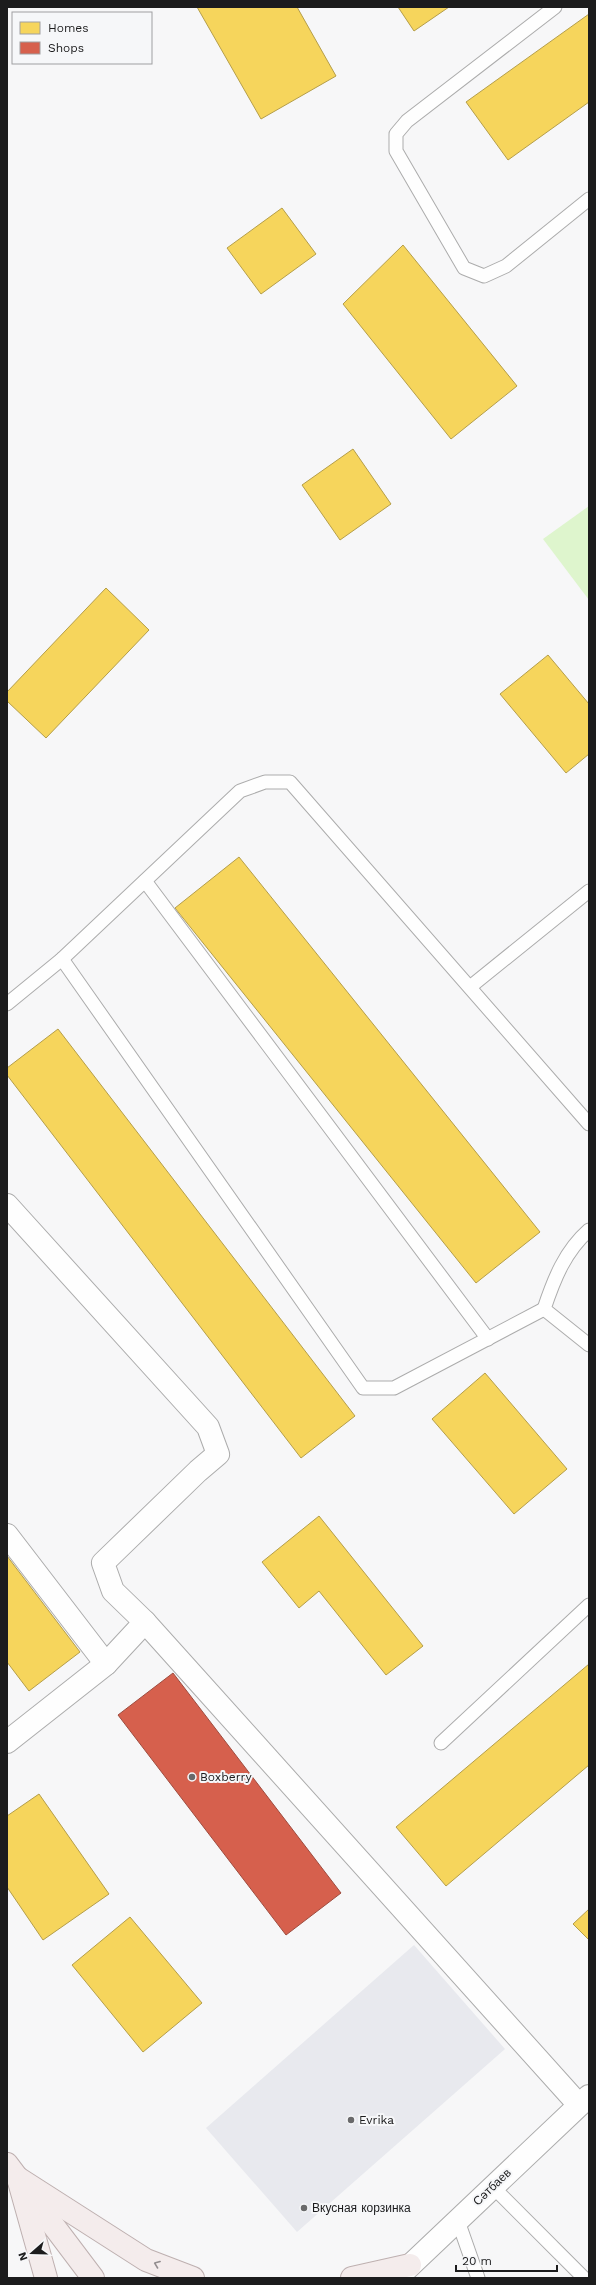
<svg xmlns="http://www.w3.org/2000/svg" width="596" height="2285" viewBox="0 0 596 2285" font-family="'Work Sans',sans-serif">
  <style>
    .built { fill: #e8e9ee }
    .green { fill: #def5cd }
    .homes { fill: #f6d55c; stroke: #b59e49 }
    .shops { fill: #d6604d; stroke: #9e4c3f }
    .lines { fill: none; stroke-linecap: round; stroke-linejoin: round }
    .service-casing { stroke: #acacac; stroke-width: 15 }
    .minor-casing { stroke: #acacac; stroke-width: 24 }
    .tertiary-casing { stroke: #acacac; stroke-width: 24 }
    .primary-casing { stroke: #beb0b0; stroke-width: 24 }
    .service { stroke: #fefefe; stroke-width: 13 }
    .minor { stroke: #fefefe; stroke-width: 22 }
    .tertiary { stroke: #fefefe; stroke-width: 22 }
    .primary { stroke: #f4ecec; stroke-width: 22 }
    .oneway { stroke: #938e8f }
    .poi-dot { fill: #69696a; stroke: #f6f7f9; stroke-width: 1.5 }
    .labels { text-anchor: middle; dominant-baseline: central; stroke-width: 4; stroke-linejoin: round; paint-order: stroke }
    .poi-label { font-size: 12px; fill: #1c1c1d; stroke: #f6f7f9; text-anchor: start }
    .street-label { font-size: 12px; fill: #1c1c1d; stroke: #f6f7f9 }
  </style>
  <rect width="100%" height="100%" fill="#f7f7f8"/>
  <path class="built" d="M414,1945L505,2049L297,2232L206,2128Z"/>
  <path class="green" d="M589,506V600L543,539Z"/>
  <g class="homes">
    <path d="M197,7H297L336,76L261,119Z"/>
    <path d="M398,7H449L414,31Z"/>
    <path d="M589,14V102L508,160L466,102Z"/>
    <path d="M282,208L316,254L261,294L227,248Z"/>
    <path d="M403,245L517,386L451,439L343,304Z"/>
    <path d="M353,449L391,504L340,540L302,485Z"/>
    <path d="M106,588L149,630L46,738L7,701V692Z"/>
    <path d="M548,655L589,704V754L566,773L500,694Z"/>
    <path d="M239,857L540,1232L476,1283L175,908Z"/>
    <path d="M58,1029L355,1416L301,1458L7,1075V1068Z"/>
    <path d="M485,1373L567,1469L514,1514L432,1419Z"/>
    <path d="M319,1516L423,1646L386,1675L319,1591L299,1608L262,1562Z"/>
    <path d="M7,1556L80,1652L29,1691L7,1662Z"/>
    <path d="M589,1664V1765L446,1886L396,1827Z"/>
    <path d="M39,1794L109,1894L43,1940L7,1887V1816Z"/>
    <path d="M589,1909V1940L573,1924Z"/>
    <path d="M130,1917L202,2003L143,2052L72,1965Z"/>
  </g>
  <path class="shops" d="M173,1673L341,1893L286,1935L118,1715Z"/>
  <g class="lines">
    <g class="service-casing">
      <g id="service">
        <path d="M555,7L407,121L396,134V151L464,268L484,276L506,266L589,199"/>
        <path d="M145,881L488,1339"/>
        <path d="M62,959L363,1388H394L544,1309"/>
        <path d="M470,987L589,891"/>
        <path d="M7,1004L62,959L240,791L265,782H290L589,1124"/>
        <path d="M589,1230C565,1251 554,1279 544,1309L589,1345"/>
        <path d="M441,1743L589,1605"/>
        <path d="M492,2186L584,2278"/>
        <path d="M458,2221L478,2278"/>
      </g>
    </g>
    <g class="minor-casing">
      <g id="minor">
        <path d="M7,1205L208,1427L218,1454L198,1471L103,1563L113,1591L145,1622L106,1664L7,1742"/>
        <path d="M7,1535L106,1664"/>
        <path d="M145,1622L579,2105"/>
      </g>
    </g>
    <g class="tertiary-casing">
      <path id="tertiary" d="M397,2278L589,2096"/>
    </g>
    <g class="primary-casing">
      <g id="primary">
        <path d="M7,2164L93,2278"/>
        <path d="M46,2278L18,2178L146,2260L193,2278"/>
        <path d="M352,2278L410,2265"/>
      </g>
    </g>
    <use href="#service" class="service"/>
    <use href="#minor" class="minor"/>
    <use href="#tertiary" class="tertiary"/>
    <use href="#primary" class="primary"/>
  </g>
  <defs><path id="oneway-chevron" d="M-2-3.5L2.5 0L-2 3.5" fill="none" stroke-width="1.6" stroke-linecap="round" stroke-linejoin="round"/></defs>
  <use class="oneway" href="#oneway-chevron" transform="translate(157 2264) rotate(-159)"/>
  <g class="poi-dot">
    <circle cx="192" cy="1777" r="4"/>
    <circle cx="351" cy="2120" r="4"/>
    <circle cx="304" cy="2208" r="4"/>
  </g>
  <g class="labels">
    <g class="poi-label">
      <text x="200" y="1777">Boxberry</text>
      <text x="359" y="2120">Evrika</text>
      <text x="312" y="2208">Вкусная корзинка</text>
    </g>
    <g class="street-label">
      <text transform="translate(492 2187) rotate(-44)">Сәтбаев</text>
    </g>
  </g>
  <rect width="596" height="2285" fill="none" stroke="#1c1c1d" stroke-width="16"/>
  <rect x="12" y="12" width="140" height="52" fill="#f6f7f9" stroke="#9f9fa1"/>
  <rect x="20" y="22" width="20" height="12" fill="#f6d55c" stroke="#9f9fa1"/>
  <text x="48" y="32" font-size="12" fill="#1c1c1d">Homes</text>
  <rect x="20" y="42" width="20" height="12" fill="#d6604d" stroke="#9f9fa1"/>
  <text x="48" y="52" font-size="12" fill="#1c1c1d">Shops</text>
  <g transform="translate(32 2253) rotate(250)" stroke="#f6f7f9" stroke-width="3" paint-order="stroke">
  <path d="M0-3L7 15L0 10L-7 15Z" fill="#1c1c1d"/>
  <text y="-6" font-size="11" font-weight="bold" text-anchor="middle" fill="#1c1c1d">N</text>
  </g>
  <path d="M456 2265v6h101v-6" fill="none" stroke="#1c1c1d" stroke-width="2"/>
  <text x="462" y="2265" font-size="12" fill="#1c1c1d" stroke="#f6f7f9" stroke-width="3" paint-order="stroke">20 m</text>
</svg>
